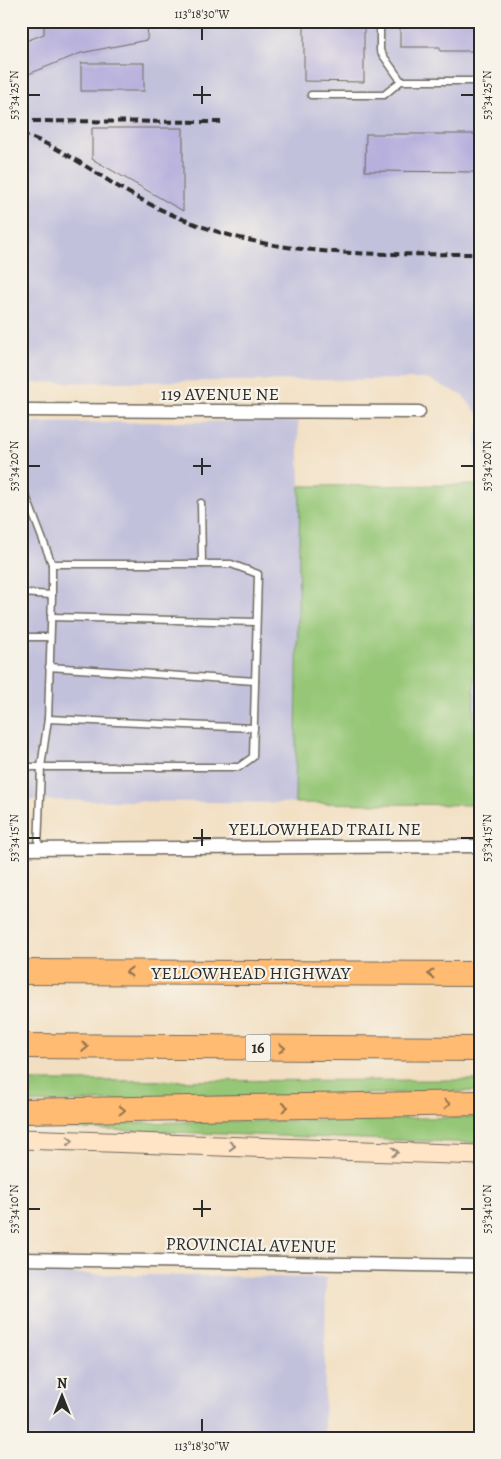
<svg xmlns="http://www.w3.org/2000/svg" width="501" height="1459" viewBox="0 0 501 1459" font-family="Alegreya,serif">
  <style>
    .industrial { fill: #c2c1dc }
    .green { fill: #96c777; stroke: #607951 }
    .building { fill: #b7b0dd }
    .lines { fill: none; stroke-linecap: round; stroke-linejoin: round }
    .lane-casing { stroke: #716a5f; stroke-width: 9 }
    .street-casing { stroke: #716a5f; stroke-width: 15 }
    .secondary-casing { stroke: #716a5f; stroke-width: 21 }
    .highway-casing { stroke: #716a5f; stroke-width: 26 }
    .lane { stroke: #fff; stroke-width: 6 }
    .street { stroke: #fff; stroke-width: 12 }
    .secondary { stroke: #ffe4c6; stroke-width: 19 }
    .highway { stroke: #ffbb71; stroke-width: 24 }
    .rail { stroke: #2b2b2b; stroke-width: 4; stroke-dasharray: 8 4; stroke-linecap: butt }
    .oneway { stroke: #95734e }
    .oneway2 { stroke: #958878 }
    .ticks { fill: none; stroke: #2b2b2b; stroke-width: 2 }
    .labels { text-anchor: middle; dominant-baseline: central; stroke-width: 4.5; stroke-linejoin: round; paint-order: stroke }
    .shield { fill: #f7f3e8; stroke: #686764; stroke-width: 1 }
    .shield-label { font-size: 16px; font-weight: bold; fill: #2b2b2b }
    .street-label { font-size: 18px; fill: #2b2b2b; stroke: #f7f3e8 }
    .neatline { fill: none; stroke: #2b2b2b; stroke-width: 2 }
    .ticks-label { font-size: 12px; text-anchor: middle; fill: #2b2b2b }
  </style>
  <rect width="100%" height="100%" fill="#f7f3e8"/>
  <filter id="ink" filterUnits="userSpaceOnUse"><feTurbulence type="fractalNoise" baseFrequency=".02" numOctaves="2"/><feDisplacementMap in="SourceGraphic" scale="10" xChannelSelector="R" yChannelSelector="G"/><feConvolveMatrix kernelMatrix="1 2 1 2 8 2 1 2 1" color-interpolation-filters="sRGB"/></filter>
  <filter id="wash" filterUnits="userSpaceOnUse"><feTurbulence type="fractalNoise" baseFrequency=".0096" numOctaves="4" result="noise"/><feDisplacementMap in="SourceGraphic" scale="20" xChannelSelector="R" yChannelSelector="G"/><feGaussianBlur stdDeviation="1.12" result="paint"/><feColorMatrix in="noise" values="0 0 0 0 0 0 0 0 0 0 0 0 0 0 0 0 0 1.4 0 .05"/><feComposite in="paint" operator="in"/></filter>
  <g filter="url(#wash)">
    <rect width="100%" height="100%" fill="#f2dec0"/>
    <g class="industrial">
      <path d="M21,21H480V416L462,395L427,379L21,383Z"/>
      <path d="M480,419V793L473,794L476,485L475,440Z"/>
      <path d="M298,421L300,486L295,803L21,800V423Z"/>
      <path d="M21,1273L326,1278L324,1438H21Z"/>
    </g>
    <g class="green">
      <path d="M476,485L473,794L471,805L295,803L300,486Z"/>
      <path d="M480,1080V1091L21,1103V1081Z"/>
      <path d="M480,1117V1143L21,1127V1125Z"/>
    </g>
    <g id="blocks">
      <g class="building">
        <path d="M44,21H148L147,40L81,53L21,77V43L44,34Z"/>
        <path d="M304,21H364V82L304,81Z"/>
        <path d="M400,21H480V51H440V47H400Z"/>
        <rect x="81" y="63" width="63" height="28"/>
        <path d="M92,128H183V211L92,159Z"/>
        <path d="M366,134H480V172L365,171Z"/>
      </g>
    </g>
  </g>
  <g filter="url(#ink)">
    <use href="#blocks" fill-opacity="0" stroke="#716a5f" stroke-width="1"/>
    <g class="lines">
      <g class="lane-casing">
        <g id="lane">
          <path d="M380,21V51L401,81H480"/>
          <path d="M311,95H384L401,81"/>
          <path d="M21,488H23L52,564H231L258,574L253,757L239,767H21"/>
          <path d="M201,503L202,564"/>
          <path d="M52,564V595"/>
          <path d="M21,593L52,595L48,719L41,767L38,849"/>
          <path d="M51,617L256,622"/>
          <path d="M21,637H50"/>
          <path d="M49,667L255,681"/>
          <path d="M48,719L254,728"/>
        </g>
      </g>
      <g class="street-casing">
        <g id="street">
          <path d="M21,410L419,412"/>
          <path d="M21,849L480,846"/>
          <path d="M21,1259L480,1266"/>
        </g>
      </g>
      <g class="secondary-casing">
        <path id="secondary" d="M21,1139L480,1155"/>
      </g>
      <g class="highway-casing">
        <g id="highway">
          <path d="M21,972L480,974"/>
          <path d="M21,1046L480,1049"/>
          <path d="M21,1111L480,1103"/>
        </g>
      </g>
      <use href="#lane" class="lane"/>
      <use href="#street" class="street"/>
      <use href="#secondary" class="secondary"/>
      <use href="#highway" class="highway"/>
      <g class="rail">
        <path d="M164,28L210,23"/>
        <path d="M21,121L222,122"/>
        <path d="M21,134C57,145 86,167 117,186C139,199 162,211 185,220C279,259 380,254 480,254"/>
      </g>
    </g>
    <defs><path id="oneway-chevron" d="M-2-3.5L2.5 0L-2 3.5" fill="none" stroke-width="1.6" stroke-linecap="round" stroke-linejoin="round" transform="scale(1.25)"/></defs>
    <g class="oneway">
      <use href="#oneway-chevron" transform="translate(129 972) rotate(-180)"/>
      <use href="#oneway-chevron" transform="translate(431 974) rotate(-180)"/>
      <use href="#oneway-chevron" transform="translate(85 1047)"/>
      <use href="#oneway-chevron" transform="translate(282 1048)"/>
      <use href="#oneway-chevron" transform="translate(447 1104) rotate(-1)"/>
      <use href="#oneway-chevron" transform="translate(285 1107) rotate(-1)"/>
      <use href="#oneway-chevron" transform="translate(122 1110) rotate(-1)"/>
    </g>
    <g class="oneway2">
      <use href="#oneway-chevron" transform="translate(70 1141) rotate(2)"/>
      <use href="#oneway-chevron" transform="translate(232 1146) rotate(2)"/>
      <use href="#oneway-chevron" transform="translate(395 1152) rotate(2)"/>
    </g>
  </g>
  <path class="ticks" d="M202,28V40M202,86V104M28,95H40M193,95H211M461,95H474M202,458V475M28,466H40M193,466H211M461,466H474M202,829V846M28,838H40M193,838H211M461,838H474M202,1200V1217M28,1209H40M193,1209H211M461,1209H474M202,1419V1432"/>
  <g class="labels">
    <rect class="shield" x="245.5" y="1034.5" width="25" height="27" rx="4"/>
    <g class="shield-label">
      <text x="258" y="1048">16</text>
    </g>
    <g class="street-label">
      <text x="220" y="394">119 AVENUE NE</text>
      <text x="325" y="829">YELLOWHEAD TRAIL NE</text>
      <text x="251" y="973">YELLOWHEAD HIGHWAY</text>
      <text transform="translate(251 1245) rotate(1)">PROVINCIAL AVENUE</text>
    </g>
  </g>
  <rect width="501" height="1459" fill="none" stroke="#f7f3e8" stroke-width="55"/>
  <g transform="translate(62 1396)" stroke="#f7f3e8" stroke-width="4" paint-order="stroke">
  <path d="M0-4L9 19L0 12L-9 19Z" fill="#2b2b2b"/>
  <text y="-8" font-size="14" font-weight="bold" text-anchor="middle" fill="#2b2b2b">N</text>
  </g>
  <rect x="28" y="28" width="446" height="1404" class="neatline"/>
  <g class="ticks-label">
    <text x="202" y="18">113°18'30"W</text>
    <text transform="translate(14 95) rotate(-90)" y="4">53°34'25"N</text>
    <text transform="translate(487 95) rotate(-90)" y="4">53°34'25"N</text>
    <text transform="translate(14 466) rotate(-90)" y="4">53°34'20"N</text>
    <text transform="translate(487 466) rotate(-90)" y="4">53°34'20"N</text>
    <text transform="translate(14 838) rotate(-90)" y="4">53°34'15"N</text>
    <text transform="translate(487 838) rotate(-90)" y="4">53°34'15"N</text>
    <text transform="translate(14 1209) rotate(-90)" y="4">53°34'10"N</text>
    <text transform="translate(487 1209) rotate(-90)" y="4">53°34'10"N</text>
    <text x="202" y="1450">113°18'30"W</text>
  </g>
</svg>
